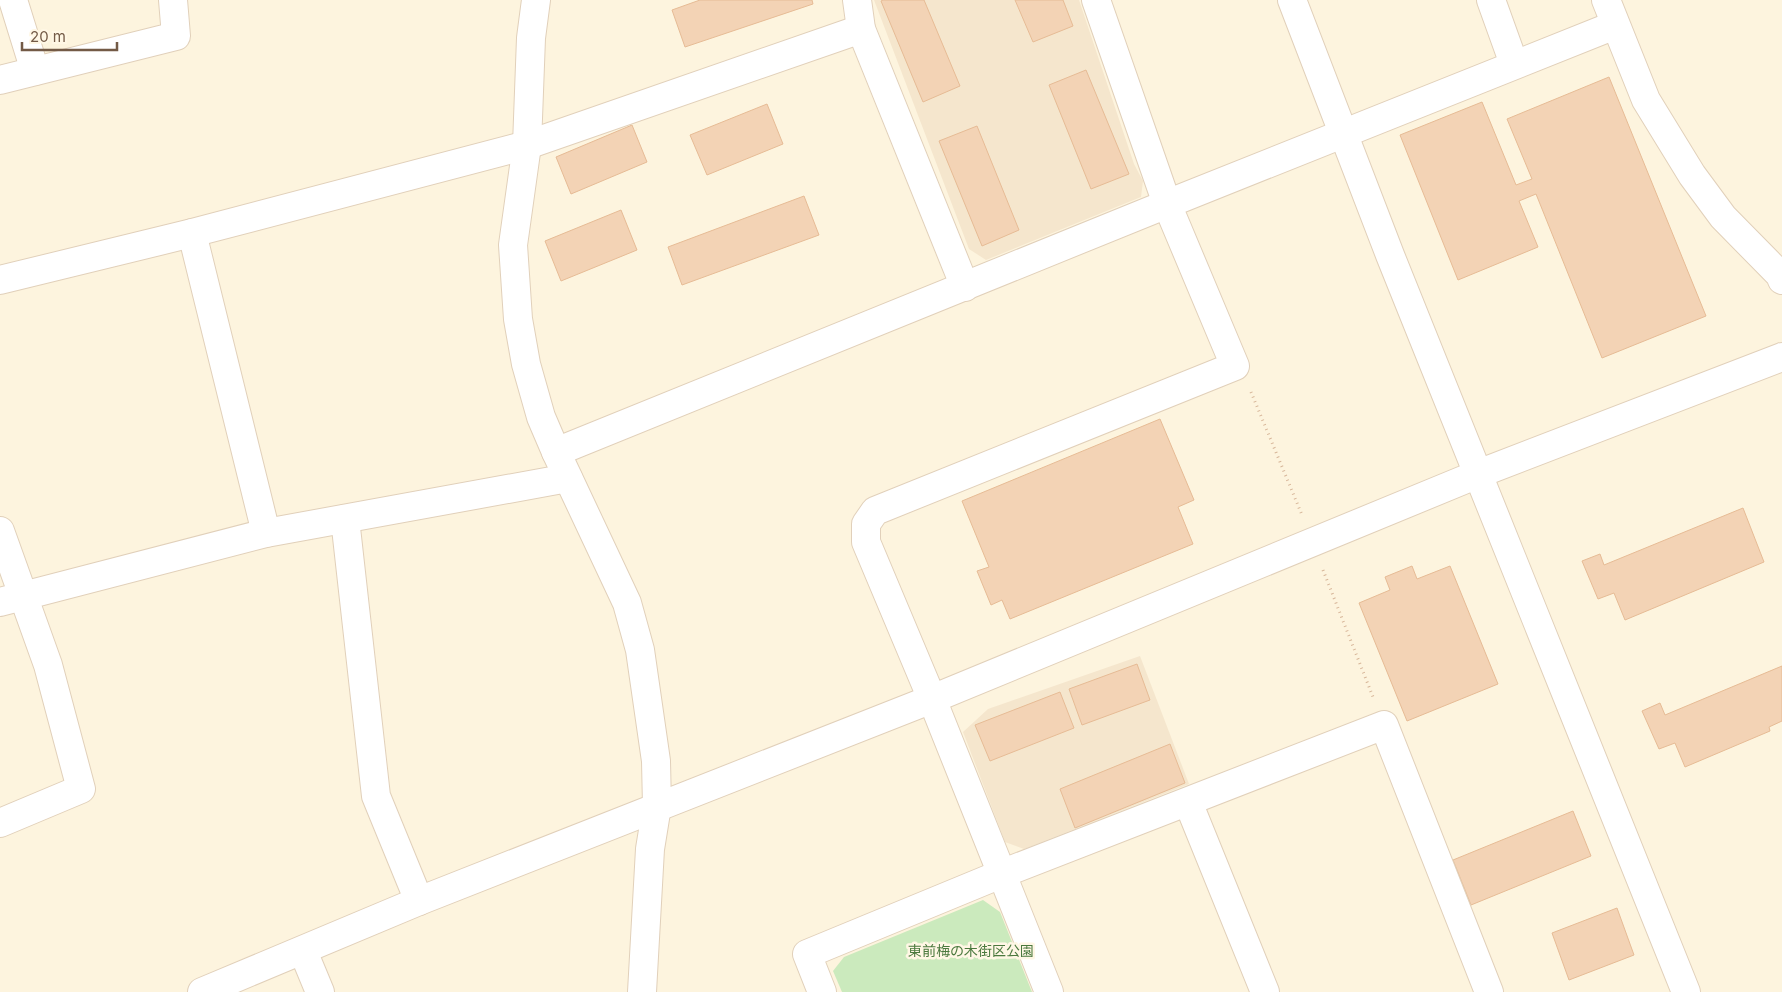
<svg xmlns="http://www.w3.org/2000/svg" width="1782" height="992" viewBox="0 0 1782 992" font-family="Inter,'Noto Sans JP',sans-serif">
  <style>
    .residential { fill: #f5e6cd }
    .green { fill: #cbeabd }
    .building { fill: #f3d3b5; stroke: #e6bb95 }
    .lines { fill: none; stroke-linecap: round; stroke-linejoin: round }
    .minor-casing { stroke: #e1d0ba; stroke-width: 30 }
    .tertiary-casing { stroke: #e1d0ba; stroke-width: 30 }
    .path { stroke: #d7b699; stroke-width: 3; stroke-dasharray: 1 4; stroke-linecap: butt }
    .minor { stroke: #fff; stroke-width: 28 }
    .tertiary { stroke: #fff; stroke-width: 28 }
    .labels { text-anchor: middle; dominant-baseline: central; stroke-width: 5; stroke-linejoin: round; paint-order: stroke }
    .park-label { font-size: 14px; fill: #4b793e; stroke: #fff7e5 }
  </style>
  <rect width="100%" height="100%" fill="#fdf4de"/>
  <g class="residential">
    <path d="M874,0H1079L1134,164L1143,181L1141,197L986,260L969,249Z"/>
    <path d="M1140,656L1189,784L1024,849L1005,842L963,732L988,709Z"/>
  </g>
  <path class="green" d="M983,900L1000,912L1032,992H842L833,971L844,957Z"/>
  <g class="building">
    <path d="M700,0H812L813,4L685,47L672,10Z"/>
    <path d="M883,0H924L960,86L923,102L881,1Z"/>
    <path d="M1015,0H1063L1073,26L1033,42Z"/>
    <path d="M1086,70L1129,174L1091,189L1049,85Z"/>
    <path d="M1609,77L1706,316L1602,358L1536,194L1519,201L1538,247L1458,280L1400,135L1482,102L1516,185L1532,179L1507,119Z"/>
    <path d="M767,104L783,144L707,175L690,135Z"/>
    <path d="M632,125L647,162L571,194L556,157Z"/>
    <path d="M977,126L1019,230L982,246L939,141Z"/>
    <path d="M804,196L819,235L682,285L668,247Z"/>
    <path d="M621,210L637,250L561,281L545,241Z"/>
    <path d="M1160,419L1194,500L1178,507L1193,544L1010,619L1002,600L991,605L977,571L989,567L962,501Z"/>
    <path d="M1743,508L1764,562L1625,620L1614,593L1598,599L1582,561L1600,554L1604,565Z"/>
    <path d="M1412,566L1417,579L1450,566L1498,684L1407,721L1359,603L1390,590L1385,577Z"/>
    <path d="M1137,664L1150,700L1082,725L1069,689Z"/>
    <path d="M1782,666V721L1769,727L1770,731L1685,767L1675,743L1659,749L1642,711L1660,703L1665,715Z"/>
    <path d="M1060,692L1074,728L990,761L975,725Z"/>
    <path d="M1170,744L1185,783L1075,828L1060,789Z"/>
    <path d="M1573,811L1591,856L1471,905L1453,860Z"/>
    <path d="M1617,908L1634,955L1569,980L1552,933Z"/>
  </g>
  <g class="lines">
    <g class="minor-casing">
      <g id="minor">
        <path d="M13,0L35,71"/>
        <path d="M536,0L531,38L527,145L513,245L518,319L526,364L541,417L556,452L627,603L640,650L656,761L657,806L650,849L642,992"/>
        <path d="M857,0L861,29L965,287"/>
        <path d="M1491,0L1514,64"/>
        <path d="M1606,0L1646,100L1692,175L1723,217L1780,275L1782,280"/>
        <path d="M0,80L176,36L173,0"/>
        <path d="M192,233L266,533"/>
        <path d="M0,280L192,233L527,145L861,29"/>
        <path d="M556,452L1167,204L1615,25"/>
        <path d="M345,519L376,796L419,901"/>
        <path d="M0,531L48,665L81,789L0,823"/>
        <path d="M0,602L266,533L568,478"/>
        <path d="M1188,802L1265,992"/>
        <path d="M303,951L320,992"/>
        <path d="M822,992L807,954L1001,874L1384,725L1489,992"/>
        <path d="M1049,992L932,699L866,542V524L875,511L1235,366L1167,204L1096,0"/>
      </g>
    </g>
    <g class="tertiary-casing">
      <g id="tertiary">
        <path d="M1292,0L1390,255L1686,992"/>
        <path d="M202,992L419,901L932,699L1478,474L1782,357"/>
      </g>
    </g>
    <g class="path">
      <path d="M1251,392L1302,515"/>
      <path d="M1323,570L1373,697"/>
    </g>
    <use href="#minor" class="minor"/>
    <use href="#tertiary" class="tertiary"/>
  </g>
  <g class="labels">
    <g class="park-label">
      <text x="971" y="950">東前梅の木街区公園</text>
    </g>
  </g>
  <path d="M22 42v8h95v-8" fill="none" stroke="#735a46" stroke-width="2.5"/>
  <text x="30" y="42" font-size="15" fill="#735a46" stroke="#fff7e5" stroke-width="4" paint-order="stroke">20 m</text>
</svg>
